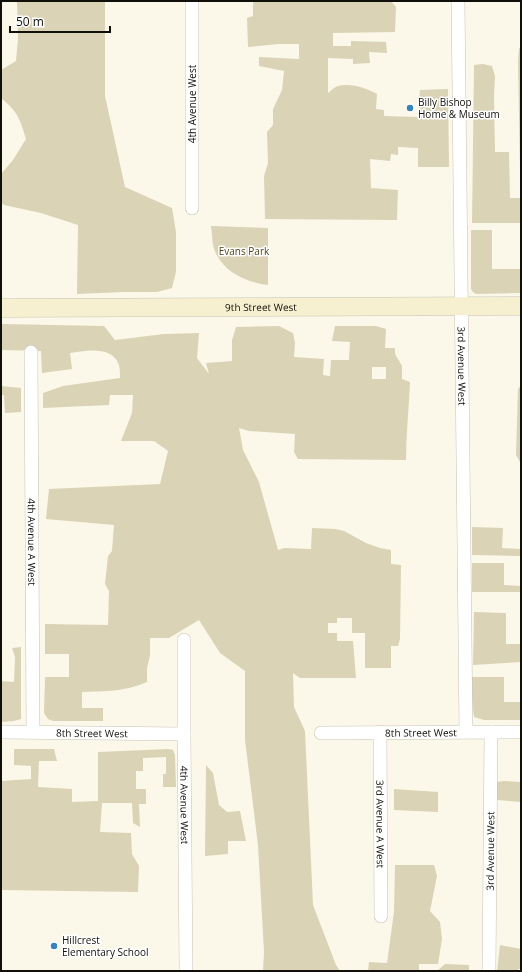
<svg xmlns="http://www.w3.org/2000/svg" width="522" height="972" viewBox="0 0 522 972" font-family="'Open Sans',sans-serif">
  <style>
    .green { fill: #dad3b5; fill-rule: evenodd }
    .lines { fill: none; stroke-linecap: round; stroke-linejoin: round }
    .street-casing { stroke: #c6c3b5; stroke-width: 14 }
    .secondary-casing { stroke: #c6c3b5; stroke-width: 19 }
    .street { stroke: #fff; stroke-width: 13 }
    .secondary { stroke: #f7f0d0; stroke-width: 18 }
    .poi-dot { fill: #3a84b8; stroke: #fff; stroke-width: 1.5 }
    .labels { text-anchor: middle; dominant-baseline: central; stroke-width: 3; stroke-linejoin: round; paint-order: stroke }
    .poi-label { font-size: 10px; fill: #100f0a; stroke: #fff; text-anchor: start }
    .street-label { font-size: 10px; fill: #100f0a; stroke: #fff }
    .park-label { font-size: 10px; fill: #4c4214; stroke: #fff }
  </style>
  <rect width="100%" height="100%" fill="#fbf8ea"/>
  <g class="green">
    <path d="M17,1H105V96L125,187L172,208L176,232V272L172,288L157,292H124L77,294L78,225L41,213L4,205L1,202V174L13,160L26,139C20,119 18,112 1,98V70L16,61L18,39Z"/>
    <path d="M254,1H391L396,7L395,32L333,33V46H351V41L386,42L387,53L369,52L370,63L353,64V59L328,58V93C331,91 334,87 338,86C351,83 366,88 377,94L376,109L384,110V116L418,117L420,90L448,89L449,167H418V148L398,147V155L391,154L390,161L370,159L371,188L398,190L397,220L265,219L264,176L268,163L267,132L273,125V109L282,90L284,71L259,66V57L299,59V44H278L248,47L247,18L253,16V4Z"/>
    <path d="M519,48H521L520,170L518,62Z"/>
    <path d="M483,64L492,66L495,76L494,96L495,152H509L510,198H521V223H472L474,65Z"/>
    <path d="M211,226L268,228V285C244,282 219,270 213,245C212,239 212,232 211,226Z"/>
    <path d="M471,230H492V269H521V293L476,294L473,292L471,289Z"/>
    <path d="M1,324L104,326L115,340L164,334L199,333L197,358L209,374L206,363L232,361V340L236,327L279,326L293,333L295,343L294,357L324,359L323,375L330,376L331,360H349L350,342L332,341L335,326H376L386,329L385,348H395V354L402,366V379L410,382C409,408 406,434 406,460L298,459L294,452L295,434L249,431L239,428L243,450L259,482L278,550L284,548L311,549L312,528L335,529L344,531L366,543L380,548L391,550V564L401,565L400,639L398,646H391V668H365V633H352V618H337V623H328V633H337V641H353L356,678H300L293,673L294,707L305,731L313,905L336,965L340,971H263L264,952L258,845L245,740V671L220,653L199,620L169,638H150V656L147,668V682C123,692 107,691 82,692V708H103V721H53L48,719L44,713L45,677H69V654H45V624L108,625L109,591L105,584L108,556L112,551L114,525L46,519L49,489L160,484L168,451L154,441H121L132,413L133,395H110L109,405L43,408V393L63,386L120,378C120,374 120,369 119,365C112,345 85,351 70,353L72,369L42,373L41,351L1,350ZM386,367V379H372V367Z"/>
    <path d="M521,385V467L520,462L516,455L518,389Z"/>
    <path d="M1,386L21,388V412L5,413L4,395H1Z"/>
    <path d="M472,527L503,528L502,548L521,549V556L472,555Z"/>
    <path d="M472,563H504V585L521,586V592H472Z"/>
    <path d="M474,612L506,613V644H521V662L473,665Z"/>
    <path d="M21,647V719L14,721L1,722V681L14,682L15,657L12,648Z"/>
    <path d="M472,677H504V702H521V720H484L474,717L472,700Z"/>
    <path d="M14,749H54L57,761H39L38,787L72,789V802L98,801V752L169,749L173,750L175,755L176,787H163V774H166V757L143,758V771H136V789H146V804H139L140,827L133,823L132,803H102L100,832L131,833L132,854L139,866L138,892L1,890V781L31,779V766L14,765Z"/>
    <path d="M206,765L213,773L219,805L227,812L240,811L246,841H228V854L205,856Z"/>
    <path d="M505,781L521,782V802L497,800L496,782Z"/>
    <path d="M394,789L438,792V812L394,810Z"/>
    <path d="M395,865H434L437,876L430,911L440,922L442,939L438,964H419V971H368L369,962L387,963L394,912Z"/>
    <path d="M500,945L521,949V969H518V971H497Z"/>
    <path d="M445,964L469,965V971H437Z"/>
  </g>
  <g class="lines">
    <g class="street-casing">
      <g id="street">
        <path id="s1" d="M458,1L466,731"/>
        <path d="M192,208V1"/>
        <path id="s2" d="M31,352L33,732"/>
        <path id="s3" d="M184,640V734L186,971"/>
        <path id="s4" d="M1,732L184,734"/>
        <path id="s5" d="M380,732L381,916"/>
        <path id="s6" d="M321,733L521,732"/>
        <path id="s7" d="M489,971L491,732"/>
      </g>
    </g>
    <g class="secondary-casing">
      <g id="secondary">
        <path id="s8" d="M1,308L521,306"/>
      </g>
    </g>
    <use href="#street" class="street"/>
    <use href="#secondary" class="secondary"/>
  </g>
  <g class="poi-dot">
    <circle cx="410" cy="108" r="4"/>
    <circle cx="54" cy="946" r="4"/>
  </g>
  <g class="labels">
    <g class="poi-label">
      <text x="418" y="102">Billy Bishop<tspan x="418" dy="12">Home &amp; Museum</tspan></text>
      <text x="62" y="940">Hillcrest<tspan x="62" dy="12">Elementary School</tspan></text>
    </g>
    <g class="street-label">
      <text transform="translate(192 104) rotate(-90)">4th Avenue West</text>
      <text stroke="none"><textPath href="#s8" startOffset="260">9th Street West</textPath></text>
      <text stroke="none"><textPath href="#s1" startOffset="365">3rd Avenue West</textPath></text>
      <text stroke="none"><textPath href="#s2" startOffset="190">4th Avenue A West</textPath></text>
      <text stroke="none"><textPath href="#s6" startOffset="100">8th Street West</textPath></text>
      <text stroke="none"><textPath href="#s4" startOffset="91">8th Street West</textPath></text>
      <text stroke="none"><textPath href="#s3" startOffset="165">4th Avenue West</textPath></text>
      <text stroke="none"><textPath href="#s5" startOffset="92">3rd Avenue A West</textPath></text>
      <text stroke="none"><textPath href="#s7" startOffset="120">3rd Avenue West</textPath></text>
    </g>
    <g class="park-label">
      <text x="244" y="251">Evans Park</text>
    </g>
  </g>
  <rect width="522" height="972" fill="none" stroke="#100f0a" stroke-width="4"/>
  <path d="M10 26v6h100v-6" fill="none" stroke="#100f0a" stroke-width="2"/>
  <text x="16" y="26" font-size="12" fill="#100f0a" stroke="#ffffff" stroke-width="3" paint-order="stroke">50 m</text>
</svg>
